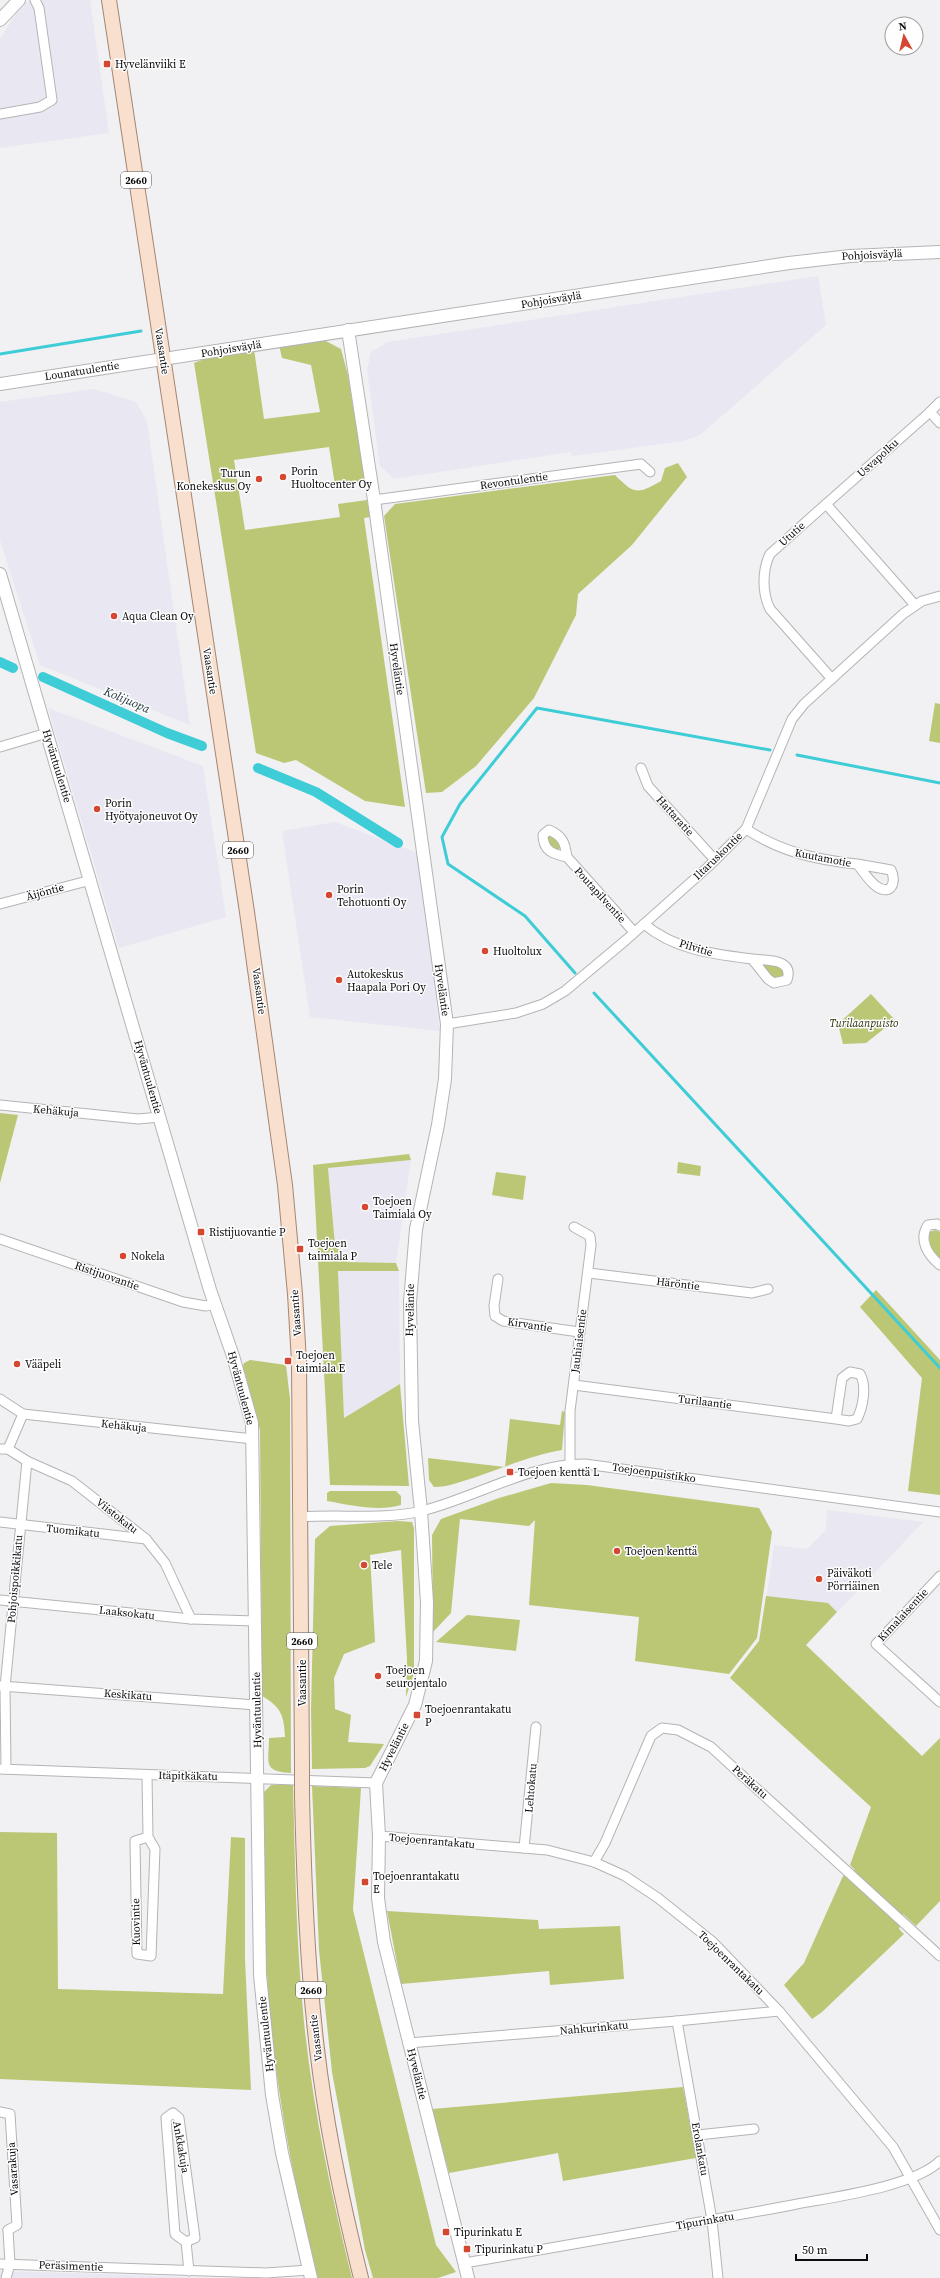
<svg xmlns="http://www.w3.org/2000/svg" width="940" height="2278" viewBox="0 0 940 2278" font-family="'Source Serif 4',serif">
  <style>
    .built { fill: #e9e7f2 }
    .green { fill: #bbc774 }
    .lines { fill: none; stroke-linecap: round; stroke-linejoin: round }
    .stream { stroke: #3ecdd7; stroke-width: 3 }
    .canal { stroke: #3ecdd7; stroke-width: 10 }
    .street-casing { stroke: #b4b3b6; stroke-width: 11 }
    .secondary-casing { stroke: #b4b3b6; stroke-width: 14 }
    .primary-casing { stroke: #a38774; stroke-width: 16 }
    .street { stroke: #fff; stroke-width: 9 }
    .secondary { stroke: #fff; stroke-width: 12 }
    .primary { stroke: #f9dfcd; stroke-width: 14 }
    .primary-bridge-casing { stroke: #a38774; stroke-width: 16; stroke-linecap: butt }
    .primary-bridge { stroke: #f9dfcd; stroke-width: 14 }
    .poi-dot { fill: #d44832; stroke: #fefeff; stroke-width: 1.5 }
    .labels { text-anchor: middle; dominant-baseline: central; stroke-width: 3; stroke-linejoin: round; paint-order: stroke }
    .shield { fill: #fefeff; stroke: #555556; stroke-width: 1 }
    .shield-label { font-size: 10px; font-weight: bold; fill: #0c0c0d }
    .poi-label { font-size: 11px; fill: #0c0c0d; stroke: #fefeff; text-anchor: start }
    .street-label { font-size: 11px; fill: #0c0c0d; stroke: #fefeff }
    .park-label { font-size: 11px; font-style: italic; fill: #2c3108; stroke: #fefeff }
    .water-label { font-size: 12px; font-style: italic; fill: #233a3c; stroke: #fefeff }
  </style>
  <rect width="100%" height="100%" fill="#f1f0f3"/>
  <g class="built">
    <path d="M30,0H90L109,133L0,148V39L16,14Z"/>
    <path d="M818,276L826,325L700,435L684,441L572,456L571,452L394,479L380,466L367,370L371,352L388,342Z"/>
    <path d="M94,389L136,402L147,422L190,725L40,665L0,540V402Z"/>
    <path d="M48,708L203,766L226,917L119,948Z"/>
    <path d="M335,822L418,853L440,1031L310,1017L282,831Z"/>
    <path d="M411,1160L396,1263L347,1262L335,1245L328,1167Z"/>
    <path d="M338,1270L399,1271L400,1384L344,1418Z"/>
    <path d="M827,1510L923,1522L806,1645L765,1609L774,1545L807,1549L826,1530Z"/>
    <path d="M0,2271L129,2275L208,2278H0Z"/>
  </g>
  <g class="green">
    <path d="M322,339L341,349L348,375L365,481L335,485L329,447L234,460L245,530L340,517L338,504L367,500L370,517L364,518L405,807L365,801L296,760L284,763L256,753L194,363L212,356L254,349L264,419L320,412L311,365L282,358L279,345Z"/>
    <path d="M678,463L687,477L632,545L578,594L576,615L534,698L476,766L442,792L426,793L384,516L395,504L615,475C634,494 637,495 661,481L665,468Z"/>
    <path d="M935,703L940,704V743L929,741Z"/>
    <path d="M554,835L561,844L559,850L553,849L547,841L548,836Z"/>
    <path d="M764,964L782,967L784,976L777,980L772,979L762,966Z"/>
    <path d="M871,994L895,1020L866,1043L843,1044L838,1024Z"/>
    <path d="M0,1113L18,1115L0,1183Z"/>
    <path d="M409,1154L411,1160L328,1168L335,1245L347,1262L396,1263L399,1271H338L344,1418L400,1384L409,1486L330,1485L313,1165Z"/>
    <path d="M678,1162L701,1166L700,1176L677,1173Z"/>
    <path d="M496,1172L526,1176L523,1200L492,1195Z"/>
    <path d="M935,1230L940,1232V1259C932,1251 927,1244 930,1232Z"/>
    <path d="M876,1290L940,1360V1495L908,1491L922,1378L860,1307Z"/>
    <path d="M250,1360L286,1365L290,1399L291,1773C262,1771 269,1763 269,1738L285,1737C284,1715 281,1707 262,1696L260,1430L243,1366L244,1363Z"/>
    <path d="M562,1411L565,1412L562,1450C532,1455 503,1468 473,1478C460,1482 448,1487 434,1487L429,1480L428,1458L505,1467L510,1419L560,1425Z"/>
    <path d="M551,1483L587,1485L759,1508L772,1532L757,1638L729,1674L635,1661L639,1617L529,1605L535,1520L529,1526L460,1519L451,1613L433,1632L432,1535L441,1519L499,1498Z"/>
    <path d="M330,1491H396L401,1496V1505C379,1512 350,1505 327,1501V1493Z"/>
    <path d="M398,1521L412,1522L414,1528V1673L406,1697L407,1659L401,1550L370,1555L375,1642L344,1654L334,1678L335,1709L351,1715L348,1742L384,1744L370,1766L365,1768L312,1769L311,1710L315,1539L330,1526Z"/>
    <path d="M766,1596L828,1603L837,1612L806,1645L922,1756L940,1738V1901L916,1926L903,1914L899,1929L904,1934L822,2012L812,2019L784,1985L804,1963L843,1876L855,1870L850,1865L871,1807L730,1678L759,1641Z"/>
    <path d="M467,1615L520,1620L516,1651L436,1642Z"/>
    <path d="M293,1784C295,1863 296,1943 304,2022C313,2109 331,2194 352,2278H318C293,2183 275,2087 268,1989C263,1924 265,1858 264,1792L271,1785Z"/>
    <path d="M312,1786L361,1788L353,1910L436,2245L456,2272L438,2278H373L365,2250L332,2072L319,1950Z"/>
    <path d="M0,1832L57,1833L58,1989L223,1994L231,1837L245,1838V1959L251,2090L0,2079Z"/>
    <path d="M387,1911L538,1920L539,1929L620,1926L624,1979L550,1985L549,1971L401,1984Z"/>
    <path d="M683,2087L696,2158L563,2181L558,2153L449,2173L432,2109Z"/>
  </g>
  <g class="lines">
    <g class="stream">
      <path d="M0,354L141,331"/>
      <path d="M797,755L940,783"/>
      <path d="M575,973L525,916L448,864L442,837L460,804L537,708L770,750"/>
      <path d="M594,993L940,1368"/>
    </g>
    <g class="canal">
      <path d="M0,662L13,668"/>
      <path d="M43,677L167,733L202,746"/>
      <path d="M258,768L316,792L398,843"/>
    </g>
    <g class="street-casing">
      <g id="street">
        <path d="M0,114L40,107L52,100L39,8L35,0"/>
        <path d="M940,402L930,412L940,423"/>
        <path d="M374,500L641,464L650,472"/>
        <path d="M826,504L930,412"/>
        <path d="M832,679L770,609C762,593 762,570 770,554L826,504L915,605"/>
        <path d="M0,747L47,733"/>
        <path d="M641,768L648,786L715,860"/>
        <path d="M746,829C781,852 817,860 857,864C863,871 869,881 876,886C891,897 897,882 891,870L857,864"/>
        <path d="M567,857C565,843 563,836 549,830L543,835C543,851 553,854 567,857L634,932"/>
        <path d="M0,904L91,880"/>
        <path d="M644,924C675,950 713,954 752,959L768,979L774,983L787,980C794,958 767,961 752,959"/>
        <path d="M447,1024L516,1013L543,1004L565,991L626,940L709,866L746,829L792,719L804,704L903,614L922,601L940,596"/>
        <path d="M0,1105L138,1119L160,1117"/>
        <path d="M940,1226L937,1224L928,1225C918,1240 928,1255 940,1265"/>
        <path d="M0,1239L183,1302L206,1306L215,1304"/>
        <path d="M589,1273L752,1293L768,1289"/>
        <path d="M498,1279L494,1306L495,1316L503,1321L579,1332"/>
        <path d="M574,1385L836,1419L849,1421L857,1419C863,1407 867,1386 860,1374L850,1372L842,1378L836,1419"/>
        <path d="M0,1399L23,1414L253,1439"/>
        <path d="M0,1449H8L27,1461L72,1481L146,1539L165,1563L191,1619"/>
        <path d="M8,1449L23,1414"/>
        <path d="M570,1464V1411L591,1245L590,1236L574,1227"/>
        <path d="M301,1517C341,1514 383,1520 422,1511C477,1497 528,1464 585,1464L940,1512"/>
        <path d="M0,1522L146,1539"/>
        <path d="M940,1576L876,1644L940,1702"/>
        <path d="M0,1600L191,1619L255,1621"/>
        <path d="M1,1686L257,1705"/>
        <path d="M0,1769L376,1783"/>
        <path d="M6,1769L5,1687L27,1461"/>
        <path d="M147,1775L148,1837L155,1849L151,1956L137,1954L135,1841L148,1837"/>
        <path d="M379,1836L547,1850L594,1862L625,1876L658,1898L713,1942L779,2011L893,2147L940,2230"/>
        <path d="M524,1848L536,1727"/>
        <path d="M594,1862L605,1843L651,1736L662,1728L678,1730L711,1747L940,1956"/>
        <path d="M677,2021L712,2220L718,2278"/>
        <path d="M409,2043L677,2021L779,2011"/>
        <path d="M0,2112L10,2114L17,2225L8,2230"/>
        <path d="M698,2135L754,2129"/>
        <path d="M186,2242L175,2234L166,2118L173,2113L179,2118L195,2238L186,2242L189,2271"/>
        <path d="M465,2263C572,2244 680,2226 787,2206C825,2198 913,2188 940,2161"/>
        <path d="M0,2264L266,2273L309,2270"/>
        <path d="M6,2278L10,2264L8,2230"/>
      </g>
    </g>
    <g class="secondary-casing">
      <g id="secondary">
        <path d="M0,20L19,0"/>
        <path d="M348,330L374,500L447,1024L445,1079L438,1125L416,1229L410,1302L412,1421L421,1511L427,1602L426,1661L415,1705L376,1783L379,1836L378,1898L384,1942L468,2278"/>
        <path d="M0,384L789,263L850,256L940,252"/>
        <path d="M0,574L210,1290L233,1356L252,1423L260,1975L272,2095L282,2153L311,2278"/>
      </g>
    </g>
    <g class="primary-casing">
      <g id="primary">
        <path d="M109,0L247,912L285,1185L295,1294L299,1362L302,1765"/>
        <path d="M302,1795C304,1880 307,1964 317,2049C326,2126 342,2202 361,2278"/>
      </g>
    </g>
    <use href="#street" class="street"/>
    <use href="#secondary" class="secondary"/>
    <use href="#primary" class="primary"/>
    <g class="primary-bridge-casing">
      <path id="primary-bridge" d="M302,1765V1795"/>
    </g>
    <use href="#primary-bridge" class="primary-bridge"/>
  </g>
  <g class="poi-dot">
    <rect x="103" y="60" width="8" height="8" rx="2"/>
    <circle cx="283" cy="477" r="4"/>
    <circle cx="259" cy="479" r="4"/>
    <circle cx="114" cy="616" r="4"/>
    <circle cx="97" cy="809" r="4"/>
    <circle cx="329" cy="895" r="4"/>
    <circle cx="485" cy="951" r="4"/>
    <circle cx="339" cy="980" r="4"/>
    <circle cx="365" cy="1207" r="4"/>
    <rect x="197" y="1228" width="8" height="8" rx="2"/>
    <rect x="296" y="1245" width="8" height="8" rx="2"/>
    <circle cx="123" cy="1256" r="4"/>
    <rect x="284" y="1357" width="8" height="8" rx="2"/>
    <circle cx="17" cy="1364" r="4"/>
    <rect x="506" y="1468" width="8" height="8" rx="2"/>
    <circle cx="617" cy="1551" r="4"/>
    <circle cx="364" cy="1565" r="4"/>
    <circle cx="819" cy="1579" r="4"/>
    <circle cx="378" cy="1676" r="4"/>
    <rect x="413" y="1711" width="8" height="8" rx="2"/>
    <rect x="361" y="1878" width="8" height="8" rx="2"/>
    <rect x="442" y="2228" width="8" height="8" rx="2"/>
    <rect x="463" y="2245" width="8" height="8" rx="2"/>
  </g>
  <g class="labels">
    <g class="shield">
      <rect x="121" y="172" width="30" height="16" rx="3"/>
      <rect x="223" y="842" width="30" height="16" rx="3"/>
      <rect x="287" y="1633" width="30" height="16" rx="3"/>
      <rect x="296" y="1982" width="30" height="16" rx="3"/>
    </g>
    <g class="shield-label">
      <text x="136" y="180">2660</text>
      <text x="238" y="850">2660</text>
      <text x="302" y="1641">2660</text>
      <text x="311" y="1990">2660</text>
    </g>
    <g class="poi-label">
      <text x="115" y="64">Hyvelänviiki E</text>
      <text x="291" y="471">Porin<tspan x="291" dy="13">Huoltocenter Oy</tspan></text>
      <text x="251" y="473" text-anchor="end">Turun<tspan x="251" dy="13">Konekeskus Oy</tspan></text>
      <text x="122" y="616">Aqua Clean Oy</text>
      <text x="105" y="803">Porin<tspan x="105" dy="13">Hyötyajoneuvot Oy</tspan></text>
      <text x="337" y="889">Porin<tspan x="337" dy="13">Tehotuonti Oy</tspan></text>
      <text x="493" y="951">Huoltolux</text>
      <text x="347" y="974">Autokeskus<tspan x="347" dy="13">Haapala Pori Oy</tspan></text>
      <text x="373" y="1201">Toejoen<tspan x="373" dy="13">Taimiala Oy</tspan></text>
      <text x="209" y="1232">Ristijuovantie P</text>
      <text x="308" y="1243">Toejoen<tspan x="308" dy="13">taimiala P</tspan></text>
      <text x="131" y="1256">Nokela</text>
      <text x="296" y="1355">Toejoen<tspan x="296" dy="13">taimiala E</tspan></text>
      <text x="25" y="1364">Vääpeli</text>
      <text x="518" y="1472">Toejoen kenttä L</text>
      <text x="625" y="1551">Toejoen kenttä</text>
      <text x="372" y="1565">Tele</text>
      <text x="827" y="1573">Päiväkoti<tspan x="827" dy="13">Pörriäinen</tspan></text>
      <text x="386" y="1670">Toejoen<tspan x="386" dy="13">seurojentalo</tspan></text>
      <text x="425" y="1709">Toejoenrantakatu<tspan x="425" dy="13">P</tspan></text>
      <text x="373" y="1876">Toejoenrantakatu<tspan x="373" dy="13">E</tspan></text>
      <text x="454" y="2232">Tipurinkatu E</text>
      <text x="475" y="2249">Tipurinkatu P</text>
    </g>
    <g class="street-label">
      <text transform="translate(872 255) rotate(-3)">Pohjoisväylä</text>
      <text transform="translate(551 300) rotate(-9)">Pohjoisväylä</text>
      <text transform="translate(231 349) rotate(-9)">Pohjoisväylä</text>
      <text transform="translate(162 351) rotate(81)">Vaasantie</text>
      <text transform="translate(82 371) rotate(-9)">Lounatuulentie</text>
      <text transform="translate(878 458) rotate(-42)">Usvapolku</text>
      <text transform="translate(514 481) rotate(-8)">Revontulentie</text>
      <text transform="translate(792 534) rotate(-42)">Ututie</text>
      <text transform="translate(397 669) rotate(82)">Hyveläntie</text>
      <text transform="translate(210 671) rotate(81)">Vaasantie</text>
      <text transform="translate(57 766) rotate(73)">Hyväntuulentie</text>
      <text transform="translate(675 816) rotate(48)">Hattaratie</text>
      <text transform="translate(718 856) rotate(-44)">Iltaruskontie</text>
      <text transform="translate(823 858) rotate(11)">Kuutamotie</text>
      <text transform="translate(45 892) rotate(-15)">Äijöntie</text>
      <text transform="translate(600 895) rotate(48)">Poutapilventie</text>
      <text transform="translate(696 948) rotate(17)">Pilvitie</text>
      <text transform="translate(442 990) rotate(82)">Hyveläntie</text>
      <text transform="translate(259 991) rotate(82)">Vaasantie</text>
      <text transform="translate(148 1077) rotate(74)">Hyväntuulentie</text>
      <text transform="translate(56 1111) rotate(5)">Kehäkuja</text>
      <text transform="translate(107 1276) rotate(19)">Ristijuovantie</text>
      <text transform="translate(678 1284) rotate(7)">Häröntie</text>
      <text transform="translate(410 1310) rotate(-89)">Hyveläntie</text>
      <text transform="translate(296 1313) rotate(-94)">Vaasantie</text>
      <text transform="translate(530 1325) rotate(9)">Kirvantie</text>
      <text transform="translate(579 1341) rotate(-83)">Jauhiaisentie</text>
      <text transform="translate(241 1388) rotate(75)">Hyväntuulentie</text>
      <text transform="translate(705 1402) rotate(7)">Turilaantie</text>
      <text transform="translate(124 1426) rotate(6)">Kehäkuja</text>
      <text transform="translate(654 1473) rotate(8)">Toejoenpuistikko</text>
      <text transform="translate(117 1516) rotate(38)">Viistokatu</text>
      <text transform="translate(73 1531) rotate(6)">Tuomikatu</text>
      <text transform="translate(15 1579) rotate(-85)">Pohjoispoikkikatu</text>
      <text transform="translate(127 1613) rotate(6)">Laaksokatu</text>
      <text transform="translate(903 1615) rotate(-47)">Kimalaisentie</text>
      <text transform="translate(302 1683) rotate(-90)">Vaasantie</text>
      <text transform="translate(128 1695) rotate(4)">Keskikatu</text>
      <text transform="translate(257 1710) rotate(-91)">Hyväntuulentie</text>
      <text transform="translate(394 1747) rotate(-63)">Hyveläntie</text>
      <text transform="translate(188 1776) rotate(1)">Itäpitkäkatu</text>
      <text transform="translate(750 1782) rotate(42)">Peräkatu</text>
      <text transform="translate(531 1788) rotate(-85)">Lehtokatu</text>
      <text transform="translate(432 1841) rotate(5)">Toejoenrantakatu</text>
      <text transform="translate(136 1922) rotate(-91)">Kuovintie</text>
      <text transform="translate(731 1963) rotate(44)">Toejoenrantakatu</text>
      <text transform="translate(594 2028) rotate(-5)">Nahkurinkatu</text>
      <text transform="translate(266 2034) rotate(-96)">Hyväntuulentie</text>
      <text transform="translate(316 2038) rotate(-97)">Vaasantie</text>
      <text transform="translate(417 2074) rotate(76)">Hyveläntie</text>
      <text transform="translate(181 2147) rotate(80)">Ankkakuja</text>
      <text transform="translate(700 2149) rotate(80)">Erolankatu</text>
      <text transform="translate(13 2169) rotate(-94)">Vasarakuja</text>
      <text transform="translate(705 2221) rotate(-10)">Tipurinkatu</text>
      <text transform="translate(71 2266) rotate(2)">Peräsimentie</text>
    </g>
    <g class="park-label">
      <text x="864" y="1023">Turilaanpuisto</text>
    </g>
    <g class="water-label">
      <text transform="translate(127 700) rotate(23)">Kolijuopa</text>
    </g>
  </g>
  <g transform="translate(904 36) rotate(352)"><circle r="19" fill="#fefeff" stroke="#9d9d9e"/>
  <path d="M0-3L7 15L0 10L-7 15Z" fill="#d44832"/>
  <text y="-6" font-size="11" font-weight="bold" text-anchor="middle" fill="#0c0c0d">N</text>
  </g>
  <path d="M796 2254v6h71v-6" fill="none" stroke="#0c0c0d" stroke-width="2"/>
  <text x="802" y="2254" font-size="12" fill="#0c0c0d" stroke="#fefeff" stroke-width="3" paint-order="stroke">50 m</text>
</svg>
